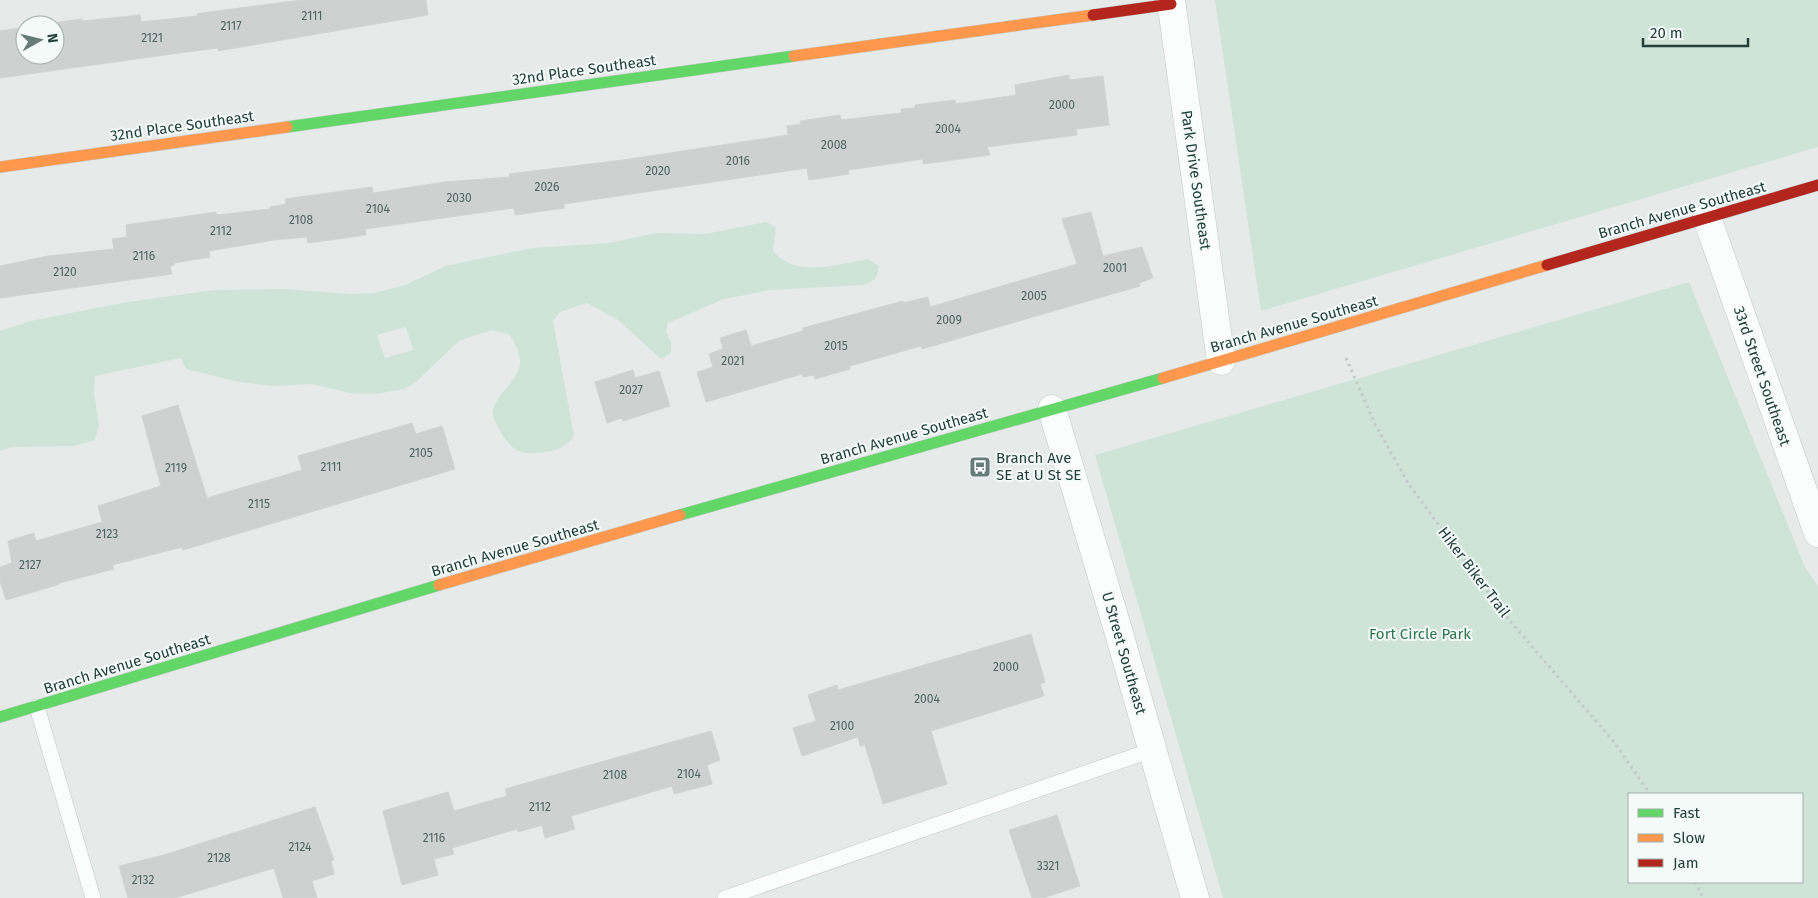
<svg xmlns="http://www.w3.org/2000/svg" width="1818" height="898" viewBox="0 0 1818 898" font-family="'Fira Sans',sans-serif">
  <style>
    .green { fill: #cfe4d7; fill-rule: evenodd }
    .building { fill: #cdd2d0; stroke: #cfd4d2 }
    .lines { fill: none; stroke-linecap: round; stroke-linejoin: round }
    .lane-casing { stroke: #c3c8c6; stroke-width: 16 }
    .street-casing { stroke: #c3c8c6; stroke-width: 29 }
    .fast-casing { stroke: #c1c9c6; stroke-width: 12 }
    .slow-casing { stroke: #c1c9c6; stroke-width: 12 }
    .jam-casing { stroke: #c1c9c6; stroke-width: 12 }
    .path { stroke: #c2cac9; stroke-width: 3; stroke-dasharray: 2.5 4; stroke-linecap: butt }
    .lane { stroke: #fbfcfc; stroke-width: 15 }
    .street { stroke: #fbfcfc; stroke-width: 28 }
    .fast { stroke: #63d668; stroke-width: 11 }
    .slow { stroke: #ff974d; stroke-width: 11 }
    .jam { stroke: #b3261e; stroke-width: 11 }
    .labels { text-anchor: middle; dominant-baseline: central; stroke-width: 4; stroke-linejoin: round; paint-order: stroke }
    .number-label { font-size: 12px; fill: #4e6460 }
    .street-label { font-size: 15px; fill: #233f3a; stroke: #f4faf7 }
    .poi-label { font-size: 15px; fill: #233f3a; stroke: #f4faf7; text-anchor: start }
    .park-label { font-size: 15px; fill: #2e754f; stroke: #f4faf7 }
  </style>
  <rect width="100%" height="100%" fill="#e6ebe9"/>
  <g class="green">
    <path d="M1215,0H1818V147L1261,311Z"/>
    <path d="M766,222L776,227L773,251C796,279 836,264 868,259L879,266C877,278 875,282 862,285L770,290L724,299L668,323L666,332L671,342V353L661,359L618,320L587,303L560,312L553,321L574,436C566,446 558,451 545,452C535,453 524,455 515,449C507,445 491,419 493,410C497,394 512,385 518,371C524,358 516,346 510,335L492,330L459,341L416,382L404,389L376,394L350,393L312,384L272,386L234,381L186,369L181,358L95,376L94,393L99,425L95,440L73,446L13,447L0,451V331L31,321L122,303L214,290L284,289L351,294L374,293L406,285L445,266L533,248L608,243L657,233L705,234ZM406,327L413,350L385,358L377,335Z"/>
    <path d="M1689,282L1805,567L1818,586V898H1223L1095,455ZM1802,794V882H1629V794Z"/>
  </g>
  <g class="building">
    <path d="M301,0H426L428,15L218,51V48L186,52L0,78V31L25,27V55H55V25L45,24L82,19L83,21L140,15L141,22L198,16L197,14L209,12Z"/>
    <path d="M1069,75V80L1103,76L1109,125L1076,129L1077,135L987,147L990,155L923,164V159L848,170L849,174L809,180L807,168L564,204V208L515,215L514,208L365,229L366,235L308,243L307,237L274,240L209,251L210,257L174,263V265L170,266L172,274L0,298V266L48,256L114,249L112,239L127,237L126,225L216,212L217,215L270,209V207L286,204L285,199L372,187L373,193L445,182L510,177L509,174L623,160L788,135L787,126L801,124L800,121L840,115L841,120L901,113V109L915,108V105L955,100L956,104L1016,95L1015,85Z"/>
    <path d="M1091,212L1103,256L1142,247L1153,278L1139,283L1140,286L922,349L921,346L850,366V369L815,379L814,375L803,377L802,374L706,402L697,372L713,367L709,354L723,349L720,338L746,330L751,346L803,331V328L903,301V303L928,297L930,307L1077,264L1062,219Z"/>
    <path d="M633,370L635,378L659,371L670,406L623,421L622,418L607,423L595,382Z"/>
    <path d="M178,405L207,498L302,470L298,456L412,423L416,434L442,426L455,469L183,550L182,547L112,565L114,569L59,583L60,584L6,600L0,581V567L12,563L8,541L34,533L36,541L102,522L98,506L161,486L142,416Z"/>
    <path d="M1031,634L1045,682L1040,684L1044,696L931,731L947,784L883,804L865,745L860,746L858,737L802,756L793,728L816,721L808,695L837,685L838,690Z"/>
    <path d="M711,731L720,760L707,765L712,784L674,794L672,786L571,816L575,829L545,838L542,825L518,832L517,829L452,848L454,854L434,859L438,875L402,885L383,811L448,792L454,811L507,796L505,789Z"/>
    <path d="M315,807L334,860L331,861L334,874L312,881L317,898H283L274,868L175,898H128L119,866L164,855Z"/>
    <path d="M1057,815L1080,886L1043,898H1032L1009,830Z"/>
  </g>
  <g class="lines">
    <g class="lane-casing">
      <g id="lane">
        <path d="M37,707L93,898"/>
        <path d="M725,898L1152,750"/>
      </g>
    </g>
    <g class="street-casing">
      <g id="street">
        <path d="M1171,0L1221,361"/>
        <path d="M1707,218L1818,533"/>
        <path d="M1052,409L1118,630L1195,898"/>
      </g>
    </g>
    <g class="fast-casing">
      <g id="fast">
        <path d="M287,127L794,56"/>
        <path d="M680,515L1163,378"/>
        <path d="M0,717L439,585"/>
      </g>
    </g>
    <g class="slow-casing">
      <g id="slow">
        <path d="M794,56L1093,15"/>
        <path d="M0,167L287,127"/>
        <path d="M1163,378L1547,265"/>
        <path d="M439,585L680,515"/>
      </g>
    </g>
    <g class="jam-casing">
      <g id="jam">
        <path d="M1093,15L1171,4"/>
        <path d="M1547,265L1818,185"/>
      </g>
    </g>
    <g class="path">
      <path d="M1346,358L1375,424L1408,483L1505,615L1614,742L1650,794"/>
      <path d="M1695,882L1703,898"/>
    </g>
    <use href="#lane" class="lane"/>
    <use href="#street" class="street"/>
    <use href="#fast" class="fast"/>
    <use href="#slow" class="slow"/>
    <use href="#jam" class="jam"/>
  </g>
  <defs>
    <g id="bus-square" transform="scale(1.125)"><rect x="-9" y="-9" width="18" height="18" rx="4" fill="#677b77" stroke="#f4faf7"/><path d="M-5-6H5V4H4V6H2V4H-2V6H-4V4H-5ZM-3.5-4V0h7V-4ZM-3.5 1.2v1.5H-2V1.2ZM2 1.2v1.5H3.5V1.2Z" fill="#fff"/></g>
  </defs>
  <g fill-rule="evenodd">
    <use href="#bus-square" x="980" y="467"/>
  </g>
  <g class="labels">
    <g class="number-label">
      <text x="312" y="16">2111</text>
      <text x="231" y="26">2117</text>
      <text x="152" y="38">2121</text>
      <text x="1062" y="105">2000</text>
      <text x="948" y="129">2004</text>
      <text x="834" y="145">2008</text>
      <text x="738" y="161">2016</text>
      <text x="658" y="171">2020</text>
      <text x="547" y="187">2026</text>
      <text x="459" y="198">2030</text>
      <text x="378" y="209">2104</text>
      <text x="301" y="220">2108</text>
      <text x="221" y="231">2112</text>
      <text x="144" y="256">2116</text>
      <text x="1115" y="268">2001</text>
      <text x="65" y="272">2120</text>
      <text x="1034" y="296">2005</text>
      <text x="949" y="320">2009</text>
      <text x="836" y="346">2015</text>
      <text x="733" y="361">2021</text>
      <text x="631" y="390">2027</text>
      <text x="421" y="453">2105</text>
      <text x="331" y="467">2111</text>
      <text x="176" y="468">2119</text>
      <text x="259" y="504">2115</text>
      <text x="107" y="534">2123</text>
      <text x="30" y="565">2127</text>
      <text x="1006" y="667">2000</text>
      <text x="927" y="699">2004</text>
      <text x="842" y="726">2100</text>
      <text x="689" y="774">2104</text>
      <text x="615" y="775">2108</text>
      <text x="540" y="807">2112</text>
      <text x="434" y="838">2116</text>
      <text x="300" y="847">2124</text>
      <text x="219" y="858">2128</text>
      <text x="1048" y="866">3321</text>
      <text x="143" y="880">2132</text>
    </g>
    <g class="street-label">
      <text transform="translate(584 70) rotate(-8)">32nd Place Southeast</text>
      <text transform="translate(182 126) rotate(-8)">32nd Place Southeast</text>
      <text transform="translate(1196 180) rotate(82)">Park Drive Southeast</text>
      <text transform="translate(1682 210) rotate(-16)">Branch Avenue Southeast</text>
      <text transform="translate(1294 324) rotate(-16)">Branch Avenue Southeast</text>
      <text transform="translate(1762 376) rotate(71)">33rd Street Southeast</text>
      <text transform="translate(904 436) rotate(-16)">Branch Avenue Southeast</text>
      <text transform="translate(515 548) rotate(-16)">Branch Avenue Southeast</text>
      <text transform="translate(1474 572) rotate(53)">Hiker Biker Trail</text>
      <text transform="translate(1124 653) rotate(74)">U Street Southeast</text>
      <text transform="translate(127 664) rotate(-17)">Branch Avenue Southeast</text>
    </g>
    <g class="poi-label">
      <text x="996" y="458">Branch Ave<tspan x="996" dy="17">SE at U St SE</tspan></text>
    </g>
    <g class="park-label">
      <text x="1420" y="634">Fort Circle Park</text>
    </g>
  </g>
  <rect x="1628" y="793" width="175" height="90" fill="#f4faf7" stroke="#a0afab"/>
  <rect x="1638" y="809" width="25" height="8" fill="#63d668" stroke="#a0afab"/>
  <text x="1673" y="818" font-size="15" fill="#233f3a">Fast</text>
  <rect x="1638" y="834" width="25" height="8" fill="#ff974d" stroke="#a0afab"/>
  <text x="1673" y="843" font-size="15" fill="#233f3a">Slow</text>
  <rect x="1638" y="859" width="25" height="8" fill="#b3261e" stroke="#a0afab"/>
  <text x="1673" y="868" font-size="15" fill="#233f3a">Jam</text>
  <g transform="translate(40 40) rotate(82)"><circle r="24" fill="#f4faf7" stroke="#a0afab"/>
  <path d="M0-4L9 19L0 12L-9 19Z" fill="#677b77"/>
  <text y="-8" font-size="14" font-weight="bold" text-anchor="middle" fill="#233f3a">N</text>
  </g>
  <path d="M1643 38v8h105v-8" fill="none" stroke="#233f3a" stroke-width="2.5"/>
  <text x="1650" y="38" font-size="15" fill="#233f3a" stroke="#f4faf7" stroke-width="4" paint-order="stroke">20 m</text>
</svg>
